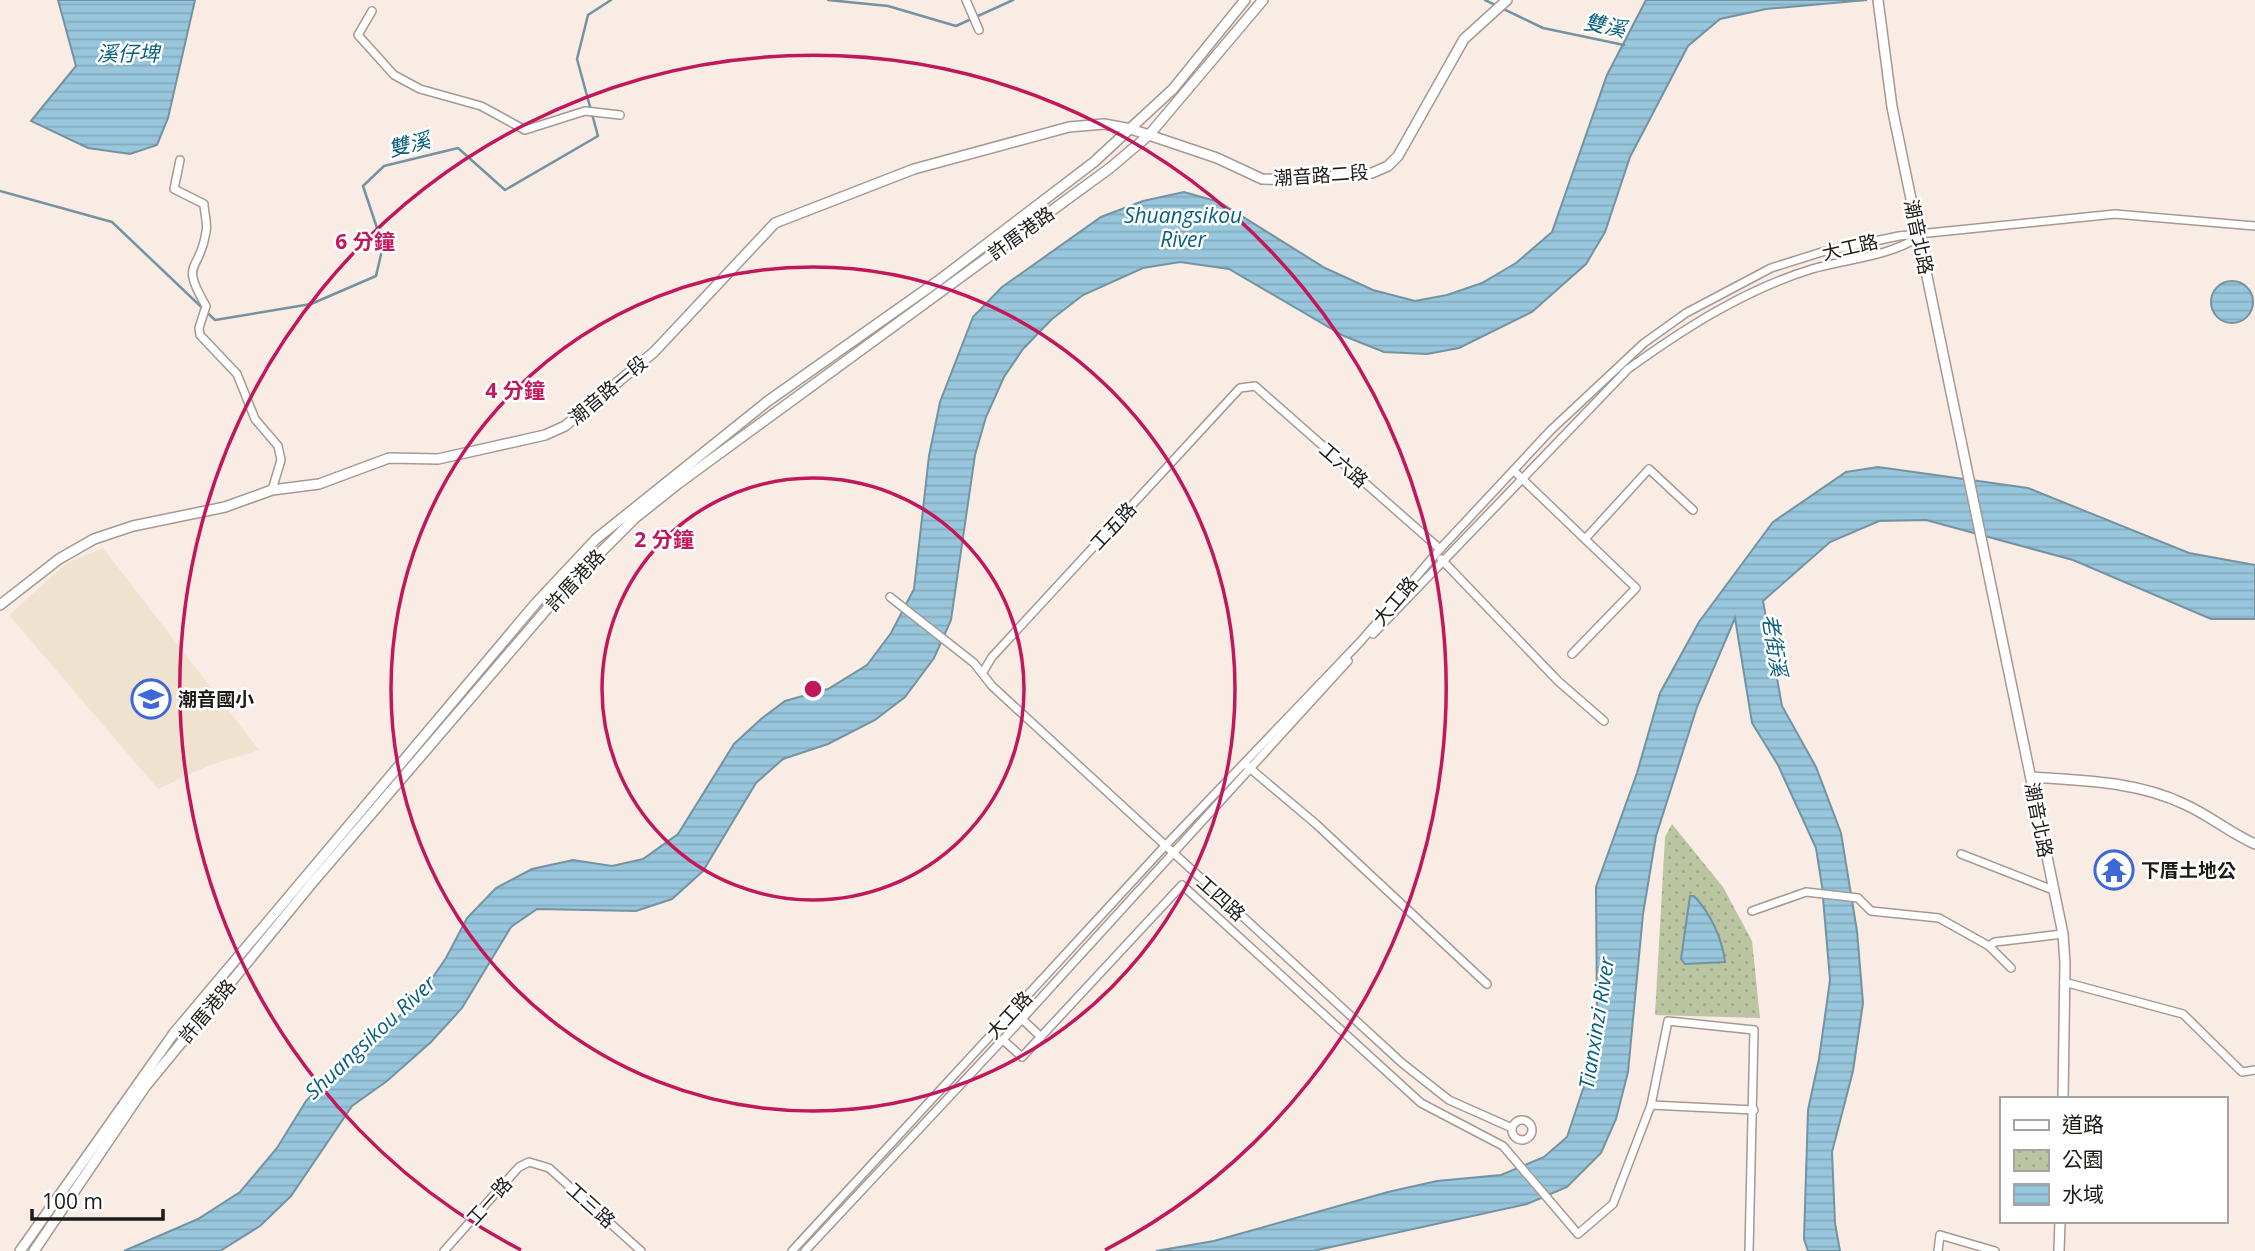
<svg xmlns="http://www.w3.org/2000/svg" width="2255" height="1251" viewBox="0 0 2255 1251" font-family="'Open Sans','Noto Sans TC',sans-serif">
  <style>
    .education { fill: #efe3cf }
    .park { fill: url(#park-dots) }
    .water { fill: url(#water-rules); stroke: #7393a2; stroke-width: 2 }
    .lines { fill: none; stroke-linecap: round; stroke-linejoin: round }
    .stream { stroke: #7393a2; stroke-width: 2.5 }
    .minor-casing { stroke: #a59993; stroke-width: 10 }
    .tertiary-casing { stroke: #a59993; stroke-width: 12 }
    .minor { stroke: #fff; stroke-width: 7 }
    .tertiary { stroke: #fff; stroke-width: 9 }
    .ring { fill: none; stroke: #c2185b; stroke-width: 3.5 }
    .labels { text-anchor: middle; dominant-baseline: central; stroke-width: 5; stroke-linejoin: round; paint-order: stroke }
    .street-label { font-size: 19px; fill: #1e1a18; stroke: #fff }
    .poi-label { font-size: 19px; font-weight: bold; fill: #1e1a18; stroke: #fff; text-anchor: start }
    .water-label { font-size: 21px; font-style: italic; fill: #09617f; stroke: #fff }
    .centre { fill: #c2185b; stroke: #fff; stroke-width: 3.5 }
    .ring-label { font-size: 21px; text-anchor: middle; font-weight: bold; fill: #c2185b; stroke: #fff; stroke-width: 5; stroke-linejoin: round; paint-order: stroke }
  </style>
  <defs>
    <pattern id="park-dots" width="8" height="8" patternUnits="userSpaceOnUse" patternTransform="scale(1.75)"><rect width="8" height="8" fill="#bcc5a2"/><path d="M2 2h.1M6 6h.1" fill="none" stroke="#a1a98b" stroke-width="1.8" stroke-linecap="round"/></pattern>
    <pattern id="water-rules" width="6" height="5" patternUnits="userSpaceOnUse" patternTransform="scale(1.75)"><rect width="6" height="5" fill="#98c7dd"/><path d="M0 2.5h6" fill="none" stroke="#83aabd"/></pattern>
  </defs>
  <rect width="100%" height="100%" fill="#f8ece4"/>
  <path class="education" d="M103,548L259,750L210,765L158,789L9,615L67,563Z"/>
  <path class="park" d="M1672,824L1723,887L1752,941L1760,1018L1655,1015L1665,837Z"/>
  <g class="water">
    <path d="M58,0H195L168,118L157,145L130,154L88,148L31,121L76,66Z"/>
    <path d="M1646,0H1867L1766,9L1720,19L1688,46L1630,157L1605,232L1586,264L1532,312L1459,348L1427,354L1384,352L1344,336L1229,269L1180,262L1143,268L1083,295L1052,319L1023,349L1004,377L986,417L975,455L951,620L934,658L905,697L875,720L828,744L783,759L756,783L703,871L672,899L636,911L537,909L511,927L462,1008L431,1042L387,1081L352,1106L291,1196L260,1226L220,1251H124L198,1219L240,1192L277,1148L306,1101L347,1058L383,1032L420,996L446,958L467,918L496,888L532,869L573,860L612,866L643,859L678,834L734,744L761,719L785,701L828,689L867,665L891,633L914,589L929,456L940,402L973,317L1002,287L1101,217L1143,201L1184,192L1219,202L1325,268L1373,290L1415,301L1447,295L1482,283L1516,263L1552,232L1607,75Z"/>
    <circle cx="2232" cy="302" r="21"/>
    <path d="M1878,467L2028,488L2189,553L2255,565V619H2211L2073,560L1926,520L1879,521L1830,542L1763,601L1782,706L1816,767L1841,833L1857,931L1863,1003L1853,1071L1832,1152L1835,1223L1840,1251H1808L1804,1239L1808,1110L1819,1059L1830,980L1822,886L1816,848L1778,765L1752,723L1735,618L1697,707L1656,836L1643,914L1628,1072L1616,1119L1601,1153L1567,1187L1527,1204L1313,1251H1156L1214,1241L1388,1192L1437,1181L1501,1175L1544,1157L1567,1137L1588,1074L1597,1016L1596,887L1637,773L1660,693L1699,622L1773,522L1846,472Z"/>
    <path d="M1690,896H1694C1711,914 1722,938 1725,962L1685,964L1681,959Z"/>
  </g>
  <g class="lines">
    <g class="stream">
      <path d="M828,0L888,6L956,26L1013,0"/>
      <path d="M1485,0L1543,28L1624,45"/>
      <path d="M0,191L112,222L215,320L311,304L376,276L383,246L363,186L384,166L458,148L505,190L598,136L577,59L588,15L611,0"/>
    </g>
    <g class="minor-casing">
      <g id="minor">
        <path d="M966,0L979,30"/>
        <path d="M372,11L358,35L394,75L420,89L481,106L525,130L585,111L620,115"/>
        <path d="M180,160L174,189L204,204C204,212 208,224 206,232C200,273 179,260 206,306L199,328L200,335L237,374L255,419L278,446L281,460L272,490"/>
        <path d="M1514,471L1636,588L1572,654"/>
        <path d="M1585,539L1649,469L1693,510"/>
        <path d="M1441,559L1558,681L1604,721"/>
        <path d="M890,597L974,663L992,686L1402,1063L1449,1100L1512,1128"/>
        <path d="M1373,634L1628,369C1685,328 1744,290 1812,269C1847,259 1887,257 1919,237"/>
        <path d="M983,672L992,657L1240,388L1255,386L1440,549"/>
        <path d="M1246,765L1316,824L1487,984"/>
        <path d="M1961,854L2053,890"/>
        <path d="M1752,911L1806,892L1858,898L1871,911L1939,918L1989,946L2011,968"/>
        <path d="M1989,946L1995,942L2063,934"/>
        <path d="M2064,982L2183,1014L2242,1072L2255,1070"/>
        <path d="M1022,1019L1041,1037"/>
        <path d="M1003,1040L1022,1057L1182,885L1421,1103L1503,1146L1578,1234L1613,1204L1651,1105L1668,1021L1754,1030L1749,1251"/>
        <path d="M1651,1105L1754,1110"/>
        <circle cx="1522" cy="1130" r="10"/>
        <path d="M444,1251L519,1167L529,1162L549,1168L641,1251"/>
        <path d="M792,1251L1164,847L1361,641L1440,549L1551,430L1644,343L1686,313L1771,268L1822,252L1899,236L2115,214L2255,226"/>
        <path d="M805,1251L1022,1019L1348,661"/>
        <path d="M1938,1251L1940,1235L1995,1251"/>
      </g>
    </g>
    <g class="tertiary-casing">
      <g id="tertiary">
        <path d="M1878,0L1892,107L2063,934L2065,963L2063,1099"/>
        <path d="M0,605L59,559L94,539L133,526L225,507L272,490L319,484L389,458L438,459L545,435L565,426L654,352L775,223L914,169L1069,127L1104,124L1131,129L1217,158L1262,179L1289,180L1372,173L1388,166L1398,156L1464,39L1507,0"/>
        <path d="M2031,777C2083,781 2136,781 2184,804C2209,815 2230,833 2255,844"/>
        <path d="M20,1251L174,1033L536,603L596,539L768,401L938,281L1094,162L1173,89L1245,0"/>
        <path d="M34,1251L145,1087L313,882L564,589L635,518L679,483L1110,168L1149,135L1263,0"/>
        <path d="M2059,1251L2060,1221"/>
      </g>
    </g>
    <use href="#minor" class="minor"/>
    <use href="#tertiary" class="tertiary"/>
  </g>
  <g class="ring">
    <circle cx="813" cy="689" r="211"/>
    <circle cx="813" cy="689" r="422"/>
    <path d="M521 1250A633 633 0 1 1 1105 1250"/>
  </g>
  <defs>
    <g id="school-ring" transform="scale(2.0125)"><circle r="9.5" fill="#fff" stroke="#3e67d9" stroke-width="1.5"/><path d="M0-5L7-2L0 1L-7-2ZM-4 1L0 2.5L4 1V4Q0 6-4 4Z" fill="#3e67d9"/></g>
    <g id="temple-ring" transform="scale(2.0125)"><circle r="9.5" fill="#fff" stroke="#3e67d9" stroke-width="1.5"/><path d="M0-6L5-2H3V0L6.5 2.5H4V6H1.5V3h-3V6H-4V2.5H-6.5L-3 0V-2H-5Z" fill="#3e67d9"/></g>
  </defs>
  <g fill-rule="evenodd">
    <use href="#school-ring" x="151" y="699"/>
    <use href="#temple-ring" x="2114" y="870"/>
  </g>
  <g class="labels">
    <g class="street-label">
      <text transform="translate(1321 175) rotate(-4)">潮音路二段</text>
      <text transform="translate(1021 233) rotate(-36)">許厝港路</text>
      <text transform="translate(1919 237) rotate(78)">潮音北路</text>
      <text transform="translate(1850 247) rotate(-13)">大工路</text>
      <text transform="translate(608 390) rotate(-40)">潮音路一段</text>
      <text transform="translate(1344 465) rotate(41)">工六路</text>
      <text transform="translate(1113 526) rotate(-47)">工五路</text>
      <text transform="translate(575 580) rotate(-47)">許厝港路</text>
      <text transform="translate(1395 601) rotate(-50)">大工路</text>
      <text transform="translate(2039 820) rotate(79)">潮音北路</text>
      <text transform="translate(1221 898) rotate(42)">工四路</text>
      <text transform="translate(207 1011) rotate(-50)">許厝港路</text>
      <text transform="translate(1009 1015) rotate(-47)">大工路</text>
      <text transform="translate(489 1201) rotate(-48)">工一路</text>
      <text transform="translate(591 1205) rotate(42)">工三路</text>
    </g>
    <g class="poi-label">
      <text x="178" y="699">潮音國小</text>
      <text x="2141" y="870">下厝土地公</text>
    </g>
    <g class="water-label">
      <text transform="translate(1605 25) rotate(12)">雙溪</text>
      <text x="128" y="53">溪仔埤</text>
      <text transform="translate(409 144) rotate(-14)">雙溪</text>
      <text x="1183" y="215">Shuangsikou<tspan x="1183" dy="24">River</tspan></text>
      <text transform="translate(1775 645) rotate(81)">老街溪</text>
      <text transform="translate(1596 1023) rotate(-81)">Tianxinzi River</text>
      <text transform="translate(370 1037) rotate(-43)">Shuangsikou River</text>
    </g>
  </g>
  <circle cx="813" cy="689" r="10" class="centre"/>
  <g class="ring-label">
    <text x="365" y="249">6 分鐘</text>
    <text x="515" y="398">4 分鐘</text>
    <text x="664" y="547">2 分鐘</text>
  </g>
  <rect x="2000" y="1097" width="228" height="126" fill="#ffffff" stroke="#a5a3a3" stroke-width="2"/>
  <rect x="2014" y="1120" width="35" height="10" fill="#ffffff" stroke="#a5a3a3" stroke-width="2"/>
  <text x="2062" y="1132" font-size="21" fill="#1e1a18">道路</text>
  <rect x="2014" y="1150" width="35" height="21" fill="url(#park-dots)" stroke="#a5a3a3" stroke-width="2"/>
  <text x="2062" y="1167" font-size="21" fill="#1e1a18">公園</text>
  <rect x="2014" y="1184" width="35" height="21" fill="url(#water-rules)" stroke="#a5a3a3" stroke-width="2"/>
  <text x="2062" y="1202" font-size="21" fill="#1e1a18">水域</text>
  <path d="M32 1209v10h131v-10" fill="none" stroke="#1e1a18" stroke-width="3.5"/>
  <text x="42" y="1209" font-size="21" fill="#1e1a18" stroke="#ffffff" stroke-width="5" paint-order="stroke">100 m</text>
</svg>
